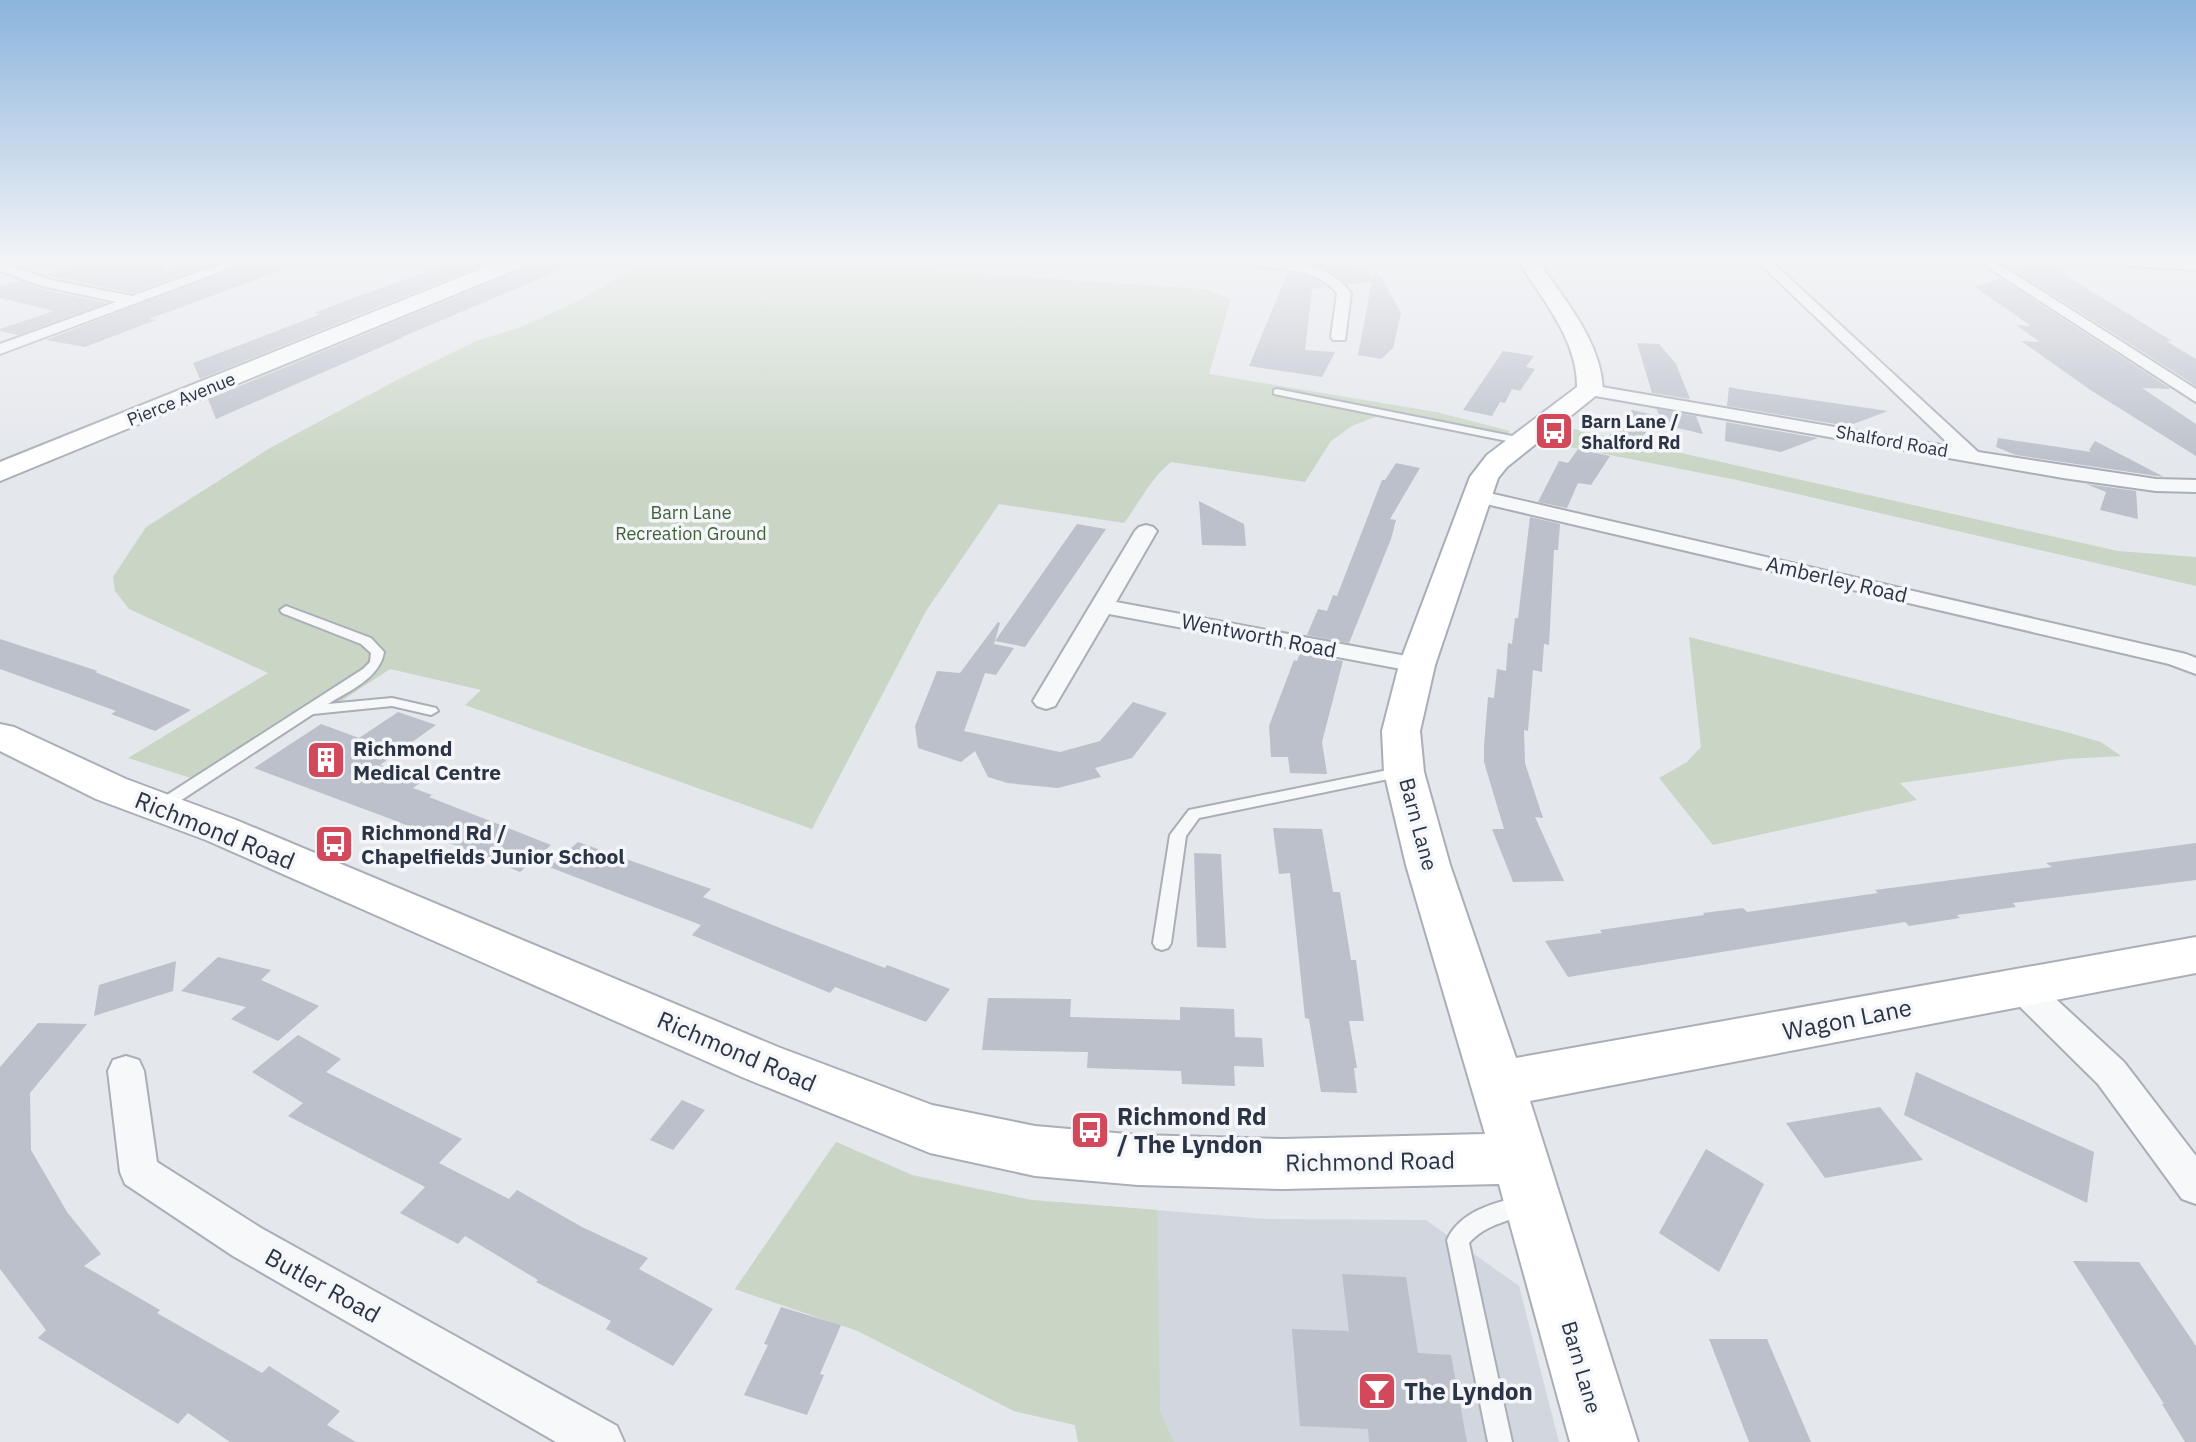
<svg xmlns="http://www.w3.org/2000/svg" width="2196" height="1442" viewBox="0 0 2196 1442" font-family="'IBM Plex Sans',sans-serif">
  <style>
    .built { fill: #d2d6de }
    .green { fill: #c9d6c5 }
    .building { fill: #bbc0ca }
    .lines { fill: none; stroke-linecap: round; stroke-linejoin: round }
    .lane-casing { stroke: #a9aeb7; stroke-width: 4 }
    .street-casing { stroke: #a9aeb7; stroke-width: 4 }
    .secondary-casing { stroke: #a9aeb7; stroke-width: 4 }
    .lane { fill: #f7f8fa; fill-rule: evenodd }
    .street { fill: #f7f8fa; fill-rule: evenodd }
    .secondary { fill: #fff; fill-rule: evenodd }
    .labels { text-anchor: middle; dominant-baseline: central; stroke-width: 7; stroke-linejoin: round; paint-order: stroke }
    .far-street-label { font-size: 18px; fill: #2b3445; stroke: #f4f6f9 }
    .far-poi-label { font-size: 18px; font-weight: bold; fill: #2b3445; stroke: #f4f6f9; text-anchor: start }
    .far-park-label { font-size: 18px; fill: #3f6138; stroke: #f4f6f9 }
    .street-label { font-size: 21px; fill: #2b3445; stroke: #f4f6f9 }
    .poi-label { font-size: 21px; font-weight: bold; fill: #2b3445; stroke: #f4f6f9; text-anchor: start }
    .near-street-label { font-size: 24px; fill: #2b3445; stroke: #f4f6f9 }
    .near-poi-label { font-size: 24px; font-weight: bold; fill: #2b3445; stroke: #f4f6f9; text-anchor: start }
  </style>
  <rect width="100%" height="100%" fill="#e4e7ec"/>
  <path class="built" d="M836,1142L913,1175L1031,1200L1267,1219L1426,1220L1519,1286L1559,1442H1078L1075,1425L1014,1411L858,1331L735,1289Z"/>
  <g class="green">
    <path d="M645,262H805L1204,289L1231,299L1209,374L1436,412L1510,431L1501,440L1377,416L1352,426L1331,441L1305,482L1171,462C1150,479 1140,502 1124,523L999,504L926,611L812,829L465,705L481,690L390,669L340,702L324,695L194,779L128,758L268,673L129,609L115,591L113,577L146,527L270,448L393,382L476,341L521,327L578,301Z"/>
    <path d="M1574,429L2118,551L2196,557V586L1732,479L1554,444Z"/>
    <path d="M1689,637L2066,732L2101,742L2121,756L2067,759L1900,783L1917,800L1713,845L1659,778L1687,762L1701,747Z"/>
    <path d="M836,1142L913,1176L1031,1200L1157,1210L1160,1412L1174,1442H1078L1075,1425L1014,1411L858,1331L735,1289Z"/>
  </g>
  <g class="building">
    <path d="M96,262H163L164,271L190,262H217L132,293L45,275Z"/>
    <path d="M248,262H295L296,265L149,319L156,320L85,347L46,340Z"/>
    <path d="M454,262H490L200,379L193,363L321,314L314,313L356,297Z"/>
    <path d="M529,262H579L402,337H404L216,419L208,399L525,268Z"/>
    <path d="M1306,262H1343L1374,276L1375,271L1383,280L1401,313L1393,348L1381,359L1358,355L1372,281L1347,285L1331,271Z"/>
    <path d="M2033,266L2052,267L2172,341H2166L2196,359V386L2017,272Z"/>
    <path d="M1288,272L1309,277L1327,287L1312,289L1305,350L1335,352L1322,377L1249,366Z"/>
    <path d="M2000,278L2171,389L2142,388L2196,424V456L2092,391L2021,341L2040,342L2016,325L2031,326L1975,287Z"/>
    <path d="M21,281L41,289L107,303L18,335L0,331V329L54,311L0,298V286Z"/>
    <path d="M1637,343L1659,344L1676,364L1690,399L1652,393Z"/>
    <path d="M1503,351L1534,356L1526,367L1535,369L1520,391L1512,389L1505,403L1500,402L1492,416L1463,410Z"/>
    <path d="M1729,387L1744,390L1888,411L1848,426L1727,406Z"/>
    <path d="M1657,409L1696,416L1703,434L1661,424L1659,417L1636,444L1608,437L1632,410L1659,416Z"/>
    <path d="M1726,422L1818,438L1781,452L1761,448L1725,441Z"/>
    <path d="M1998,438L2091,452L2089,450L2095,441L2164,477L2016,455L1996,447Z"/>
    <path d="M1578,449L1610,456L1591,485L1578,483L1567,508L1538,502L1559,461L1568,463Z"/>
    <path d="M1396,463L1420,468L1390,519L1396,520L1391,539L1349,643L1307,635L1318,609L1327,611L1333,595L1337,596L1382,480H1385Z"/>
    <path d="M2086,484L2136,491L2138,519L2100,510L2106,492Z"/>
    <path d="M1199,501L1244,524L1246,546L1202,545Z"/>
    <path d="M1530,517L1560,524L1558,550H1554L1549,645L1544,644L1542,672L1533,670L1528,731L1524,730L1525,763L1543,818L1535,817L1564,881L1513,882L1492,829H1504L1484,762V746L1488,697L1494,698L1497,669L1506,671L1508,643L1512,644L1515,618H1518Z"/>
    <path d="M1077,524L1106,529L1025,647L995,641Z"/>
    <path d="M998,622L1000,623L994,644L1014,648L996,675L985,673L964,731L1060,752L1100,741L1133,702L1167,713L1132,758L1095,768L1101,777L1058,788L1007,783L988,777L975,751L961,762L918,748L915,726L937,671L960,673Z"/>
    <path d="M0,639L98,671L95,672L191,710L155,731L111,714L116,711L0,669Z"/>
    <path d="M1300,653L1343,661L1322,742L1327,774L1290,773L1288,757H1271L1269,726L1294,660L1297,661Z"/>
    <path d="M398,712L436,725L380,765L421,782L413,788L432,795L429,797L551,845L520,872L396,821L254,768L321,724L359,738Z"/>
    <path d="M1273,828L1322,829L1333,892H1340L1351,960H1356L1360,991L1364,1021H1349L1357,1068H1354L1357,1093L1321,1092L1309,1019L1305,1018L1290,873L1279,874Z"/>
    <path d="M578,842L711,889L703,897L780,928L885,968L887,965L950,989L926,1022L835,987L830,993L692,935L701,925L549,867Z"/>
    <path d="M2196,843V880L2013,903L2016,907L1957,915L1960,918L1909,926L1905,922L1568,977L1545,941L1602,933L1600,930L1704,915L1703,913L1743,908L1747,912L1878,893L1875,890L2052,867L2046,863Z"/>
    <path d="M1194,853L1221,854L1226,948L1197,947Z"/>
    <path d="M218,957L271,970L261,980L319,1006L278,1041L231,1019L246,1007L181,991Z"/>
    <path d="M176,961L173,991L94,1016L99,985Z"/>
    <path d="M988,998L1071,999L1070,1017L1180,1020V1007L1234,1009L1235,1037L1262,1038L1264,1067L1234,1066L1235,1086L1182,1084L1181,1071L1087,1068L1088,1052L982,1050Z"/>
    <path d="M38,1023L87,1024L30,1093L31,1150L67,1212L101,1254L84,1266L160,1310L157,1313L262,1373L269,1366L340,1411L327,1425L356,1442H230L188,1413L178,1424L38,1338L46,1330L0,1269V1067Z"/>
    <path d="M298,1035L341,1059L326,1072L462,1139L439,1163L509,1199L517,1190L582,1227L648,1258L639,1269L713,1309L673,1366L606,1329L611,1321L536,1282L538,1280L465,1236L458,1244L400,1213L425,1187L288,1116L303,1103L252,1072Z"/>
    <path d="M1916,1072L2094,1152L2087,1203L1904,1115Z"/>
    <path d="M682,1100L705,1110L673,1150L650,1140Z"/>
    <path d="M1880,1107L1923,1160L1825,1178L1786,1123Z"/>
    <path d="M1706,1149L1764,1184L1719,1272L1659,1233Z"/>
    <path d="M2073,1261L2139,1262L2196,1346V1442H2185L2162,1404H2164Z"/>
    <path d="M1342,1274L1406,1277L1418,1353L1451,1355L1467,1442H1369L1368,1429L1300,1426L1292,1329L1349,1331Z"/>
    <path d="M781,1307L841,1325L820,1374L824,1375L807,1415L744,1395L768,1345L764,1344Z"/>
    <path d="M1709,1339H1767L1811,1442H1749Z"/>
  </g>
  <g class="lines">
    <g class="lane-casing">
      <g id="lane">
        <path d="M1277,389L1522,438L1527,441L1522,444L1274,394V390Z"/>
        <path d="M286,606L371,638L384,652C380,678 349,691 328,704L392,698L436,708L438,711L431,715L392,706L313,714L166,810H156L153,806L156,802L363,669L370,662L371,653L361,644L282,613L280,610Z"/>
        <path d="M1403,767L1408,769L1410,772L1408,775L1199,818L1186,836L1171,943L1168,948L1162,950L1156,948L1153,943L1170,835L1189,810Z"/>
        <path d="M1522,1196L1529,1199L1533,1206L1529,1213C1507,1222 1486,1224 1469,1243L1512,1442H1488L1447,1240C1460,1211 1494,1203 1522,1196Z"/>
      </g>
    </g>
    <g class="street-casing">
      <g id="street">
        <path d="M0,262L51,280L132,296L226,262H246L0,354V344L116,302L42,286L0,271Z"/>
        <path d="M1248,262C1286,262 1326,259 1351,293L1345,340H1333L1331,337L1337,293C1317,269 1283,269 1254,266Z"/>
        <path d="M1758,262H1772L1978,452L2156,479L2196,480V492L2156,491L2063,478L1584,394L1581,390L1590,385L1952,447Z"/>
        <path d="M1980,262H1996L2196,389V402Z"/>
        <path d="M2122,262H2196V270L2128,266Z"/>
        <path d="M1476,490L2186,654L2196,658V674L2169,664L1469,500L1466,496L1469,492Z"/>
        <path d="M1146,525L1153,527L1157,531L1116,602L1417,658L1426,660L1429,665L1426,670L1417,672L1109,614L1055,706L1046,709L1037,706L1033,701L1135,531L1139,527Z"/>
        <path d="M2020,973L2032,977L2124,1062L2196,1156V1204L2182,1199L2098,1084L2008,995L2003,986L2008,977Z"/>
        <path d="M126,1056L139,1060L144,1071L157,1162L261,1228L617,1426L624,1442H556L233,1256L125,1184L120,1172L108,1071L113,1060Z"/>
      </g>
    </g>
    <g class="secondary-casing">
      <g id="secondary">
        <path d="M498,262H527L524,266L0,481V462Z"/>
        <path d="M1519,262H1539C1565,301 1601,341 1603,390L1507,467L1498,478L1435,665L1420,731L1424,772L1450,865L1516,1058L2196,937V973L1530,1101L1638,1442H1570L1499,1184L1283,1189L1138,1185L1035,1176L930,1153L742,1077L206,840L96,799L0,751V724L14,727L126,779L236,820L778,1047L932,1105L1035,1126L1138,1135L1283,1139L1485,1134L1406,865L1384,772L1382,731L1399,665L1470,477L1487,455L1577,387C1578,341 1543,300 1519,262Z"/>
      </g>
    </g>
    <use href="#lane" class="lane"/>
    <use href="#street" class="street"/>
    <use href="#secondary" class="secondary"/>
  </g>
  <linearGradient id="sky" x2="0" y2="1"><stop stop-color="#8bb4dd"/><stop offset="0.56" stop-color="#f3f4f6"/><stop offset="1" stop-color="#f3f4f6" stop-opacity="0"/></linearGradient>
  <rect width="2196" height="464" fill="url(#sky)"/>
  <defs>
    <g id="bus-square" transform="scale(2.0125)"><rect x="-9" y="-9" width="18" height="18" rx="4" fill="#d1495b" stroke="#f4f6f9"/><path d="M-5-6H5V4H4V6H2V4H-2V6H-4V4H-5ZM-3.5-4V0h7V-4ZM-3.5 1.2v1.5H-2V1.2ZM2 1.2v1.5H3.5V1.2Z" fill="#fff"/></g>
    <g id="building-square" transform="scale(2.0125)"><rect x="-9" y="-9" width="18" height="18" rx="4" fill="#d1495b" stroke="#f4f6f9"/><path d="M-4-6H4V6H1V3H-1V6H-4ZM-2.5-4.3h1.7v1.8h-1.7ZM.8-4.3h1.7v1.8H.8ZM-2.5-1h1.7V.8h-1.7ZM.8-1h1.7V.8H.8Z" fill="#fff"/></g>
    <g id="bar-square" transform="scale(2.0125)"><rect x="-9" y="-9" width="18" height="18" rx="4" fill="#d1495b" stroke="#f4f6f9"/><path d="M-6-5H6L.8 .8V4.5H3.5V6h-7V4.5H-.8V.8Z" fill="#fff"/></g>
  </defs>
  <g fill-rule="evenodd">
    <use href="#bus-square" x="1554" y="431"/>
    <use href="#building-square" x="326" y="760"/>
    <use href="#bus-square" x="334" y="844"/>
    <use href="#bus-square" x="1090" y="1130"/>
    <use href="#bar-square" x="1377" y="1391"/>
  </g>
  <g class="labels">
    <g class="far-street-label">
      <text transform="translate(181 399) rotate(-22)">Pierce Avenue</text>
      <text transform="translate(1892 441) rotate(10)">Shalford Road</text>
    </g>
    <g class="far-poi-label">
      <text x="1581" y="421">Barn Lane /<tspan x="1581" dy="21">Shalford Rd</tspan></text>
    </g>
    <g class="far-park-label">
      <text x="691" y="512">Barn Lane<tspan x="691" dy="21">Recreation Ground</tspan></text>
    </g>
    <g class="street-label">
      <text transform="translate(1837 579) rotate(13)">Amberley Road</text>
      <text transform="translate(1259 635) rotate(11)">Wentworth Road</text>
      <text transform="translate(1419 824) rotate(75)">Barn Lane</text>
      <text transform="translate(1582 1367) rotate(74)">Barn Lane</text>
    </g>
    <g class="poi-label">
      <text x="353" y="748">Richmond<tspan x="353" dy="24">Medical Centre</tspan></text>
      <text x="361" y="832">Richmond Rd /<tspan x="361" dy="24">Chapelfields Junior School</tspan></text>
    </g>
    <g class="near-street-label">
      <text transform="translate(215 830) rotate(22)">Richmond Road</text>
      <text transform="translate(1847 1019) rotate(-11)">Wagon Lane</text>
      <text transform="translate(737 1051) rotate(23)">Richmond Road</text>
      <text transform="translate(1370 1161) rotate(-1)">Richmond Road</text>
      <text transform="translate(323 1285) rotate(29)">Butler Road</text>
    </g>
    <g class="near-poi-label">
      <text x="1117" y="1116">Richmond Rd<tspan x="1117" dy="28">/ The Lyndon</tspan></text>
      <text x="1404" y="1391">The Lyndon</text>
    </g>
  </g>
</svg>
